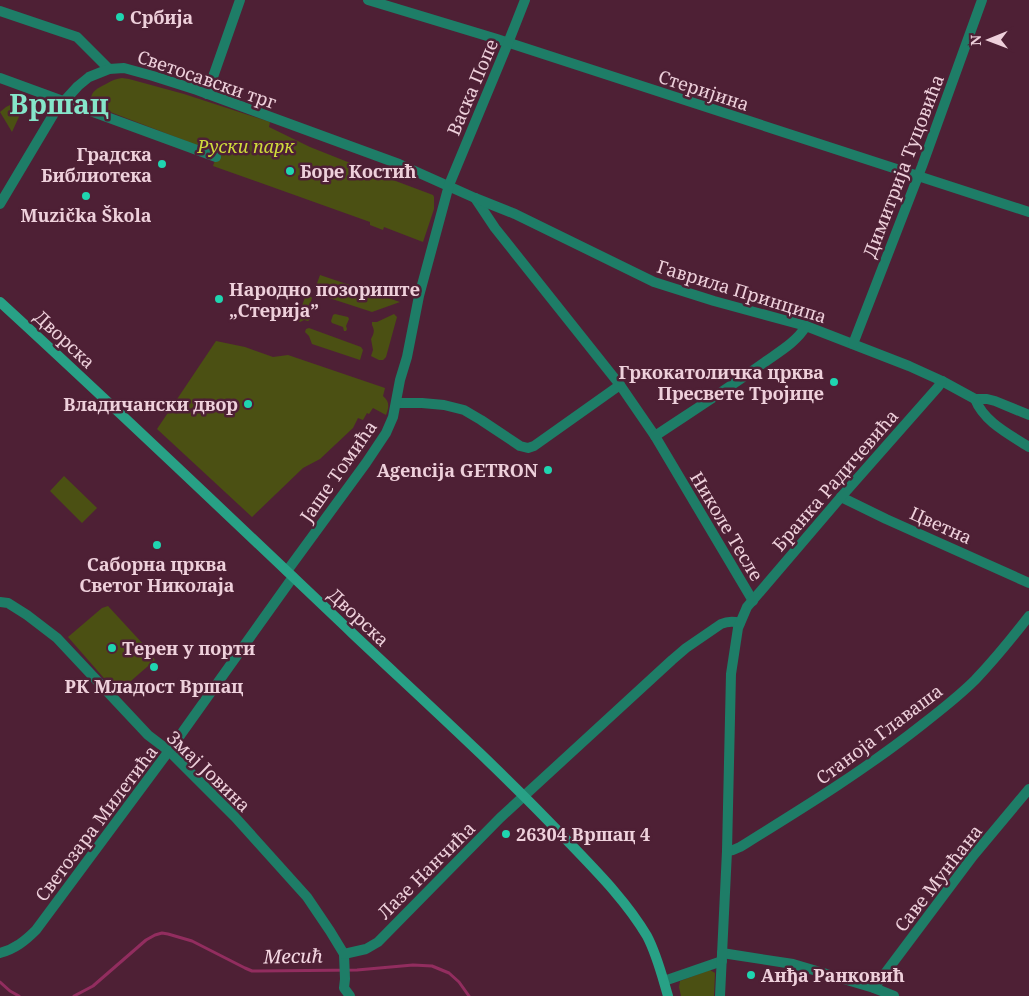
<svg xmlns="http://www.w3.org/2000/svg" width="1029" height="996" viewBox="0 0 1029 996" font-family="'Noto Serif',serif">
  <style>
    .green { fill: #4b5013 }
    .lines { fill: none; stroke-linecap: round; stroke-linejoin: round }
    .stream { stroke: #922d5f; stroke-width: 3 }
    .minor { stroke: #1e7d67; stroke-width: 10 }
    .secondary { stroke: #28a186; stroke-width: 10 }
    .poi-dot { fill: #1fd5b0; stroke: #4e2035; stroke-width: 2 }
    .labels { text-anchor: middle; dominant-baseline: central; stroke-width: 5; stroke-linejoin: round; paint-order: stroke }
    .poi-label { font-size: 18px; font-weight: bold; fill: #eed0db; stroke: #4e2035; text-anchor: start }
    .street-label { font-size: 18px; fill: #eed0db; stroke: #4e2035 }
    .park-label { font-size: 18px; font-style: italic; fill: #cfdb3b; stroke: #4e2035 }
    .water-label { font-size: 19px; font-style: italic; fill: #f5d8e3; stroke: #4e2035 }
    .town-label { font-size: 28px; font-weight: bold; fill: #85e5ca; stroke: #4e2035 }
  </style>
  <rect width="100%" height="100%" fill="#4e2035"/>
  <g class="green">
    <path d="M122,78L129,79L184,94L270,122L269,127L310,147L393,180L433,195L434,197V209L423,242L384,227L383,230L370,225V222L213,166L216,157L186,141L92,105C88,93 96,89 106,84C111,81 115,79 122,78Z"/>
    <path d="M12,104L23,108L12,132L0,112L6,107Z"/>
    <path d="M320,275L400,302L372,312L366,310L326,297L316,286Z"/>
    <path d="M308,293L312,298L307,314L309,316H312V318L308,321L304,320L300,322L297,321L296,312L302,306L306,294Z"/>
    <path d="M335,314L348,317L349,319L346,326L347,329L346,331H344L343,327L332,323L331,321L333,315Z"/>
    <path d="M394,314L397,317L386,357L383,360H379L371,356L373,350L371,339C374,333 375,331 372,325V322H377Z"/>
    <path d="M309,328L361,347L363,350L360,360L312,344L309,336L305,332L306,329Z"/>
    <path d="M216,341L245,347L273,357L288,355L385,388L383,396C390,402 389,407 386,415L373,408L369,414L367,413L363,420L358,418L353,428L320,459L303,468L252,517L157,429Z"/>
    <path d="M64,476L97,508L82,523L50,491Z"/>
    <path d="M108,606L143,644L155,660L117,693L68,637L102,608Z"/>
    <path d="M710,970L715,973L714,996H681L679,987L680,981Z"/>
  </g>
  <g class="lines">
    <g class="stream">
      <path d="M0,982L10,991L19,996"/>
      <path d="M74,996L93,986L146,940L155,935L162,933L168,934L192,941L245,968L252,971H258L357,970L413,965L432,966L449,973L459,982L469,996"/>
    </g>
    <g class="minor">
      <path d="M368,0L497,39L1029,212"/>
      <path d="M0,11L77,37L109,69"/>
      <path d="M0,78L216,157"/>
      <path d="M207,94L240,0"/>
      <path d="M475,198L495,228L620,385L655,436L753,601"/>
      <path d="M0,204L56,110L78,86L89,77L109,69L124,68L153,76L197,90L399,164L475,198L515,214L654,282L714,301L806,326L909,366L942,381L975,399H987L995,401L1029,415"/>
      <path d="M853,344L922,166L982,0"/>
      <path d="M975,399C984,422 1009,434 1029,447"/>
      <path d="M396,403H422L444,405L464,410L481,420L520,446L528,448L534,446L620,385"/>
      <path d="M655,436C691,412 727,389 762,364C777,353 796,343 806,326"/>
      <path d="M841,497L886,519L1029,583"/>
      <path d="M287,571L366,463L386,433L393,417L400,380L407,357L419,296L449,185L508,43L525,0"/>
      <path d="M0,602L8,603L27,615L57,638L148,735L169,751L235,817L307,897L330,931L344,954L345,979L344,988L350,996"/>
      <path d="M727,851L733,850L740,847C803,808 865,770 923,724C941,710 959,696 975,680C994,660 1012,638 1029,616"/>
      <path d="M0,953C15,949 25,941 36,930L174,744L293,577"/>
      <path d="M722,953L793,964L874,988L894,996"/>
      <path d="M344,954L366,949L378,942L500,818L672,660L686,648L721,624C728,621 733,621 740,623"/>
      <path d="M664,981L722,961"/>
      <path d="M874,988L973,856L1029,789"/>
      <path d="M720,996L727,851L731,674L738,628L747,607L841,497L938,387L942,381"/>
    </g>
    <path class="secondary" d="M0,302C119,411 235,522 352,633C421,698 493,763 559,832C590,865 624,897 647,936C657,955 662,976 668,996"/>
  </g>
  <g class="poi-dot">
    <circle cx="120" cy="17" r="5"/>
    <circle cx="162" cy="164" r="5"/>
    <circle cx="290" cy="171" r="5"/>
    <circle cx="86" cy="196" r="5"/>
    <circle cx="219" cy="299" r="5"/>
    <circle cx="834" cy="382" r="5"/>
    <circle cx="248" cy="404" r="5"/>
    <circle cx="548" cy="470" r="5"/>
    <circle cx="157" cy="545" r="5"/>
    <circle cx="112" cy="648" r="5"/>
    <circle cx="154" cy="667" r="5"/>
    <circle cx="506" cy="834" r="5"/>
    <circle cx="751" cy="975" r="5"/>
  </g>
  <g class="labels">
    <g class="poi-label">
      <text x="130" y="17">Србија</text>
      <text x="152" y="154" text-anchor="end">Градска<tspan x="152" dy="21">Библиотека</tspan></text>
      <text x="300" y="171">Боре Костић</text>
      <text x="86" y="215" text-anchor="middle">Muzička Škola</text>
      <text x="229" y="289">Народно позориште<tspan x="229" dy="21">„Стерија”</tspan></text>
      <text x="824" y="372" text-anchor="end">Гркокатоличка црква<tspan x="824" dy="21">Пресвете Тројице</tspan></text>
      <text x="238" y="404" text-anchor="end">Владичански двор</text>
      <text x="538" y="470" text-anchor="end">Agencija GETRON</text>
      <text x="157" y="564" text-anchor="middle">Саборна црква<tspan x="157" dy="21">Светог Николаја</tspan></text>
      <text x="122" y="648">Терен у порти</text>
      <text x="154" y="686" text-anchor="middle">РК Младост Вршац</text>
      <text x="516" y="834">26304 Вршац 4</text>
      <text x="761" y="975">Анђа Ранковић</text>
    </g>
    <g class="street-label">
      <text transform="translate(207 79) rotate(19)">Светосавски трг</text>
      <text transform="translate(472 87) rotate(-67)">Васка Попе</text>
      <text transform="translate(704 90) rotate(18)">Стеријина</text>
      <text transform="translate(903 166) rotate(-69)">Димитрија Туцовића</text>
      <text transform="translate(742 291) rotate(17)">Гаврила Принципа</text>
      <text transform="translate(65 339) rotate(43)">Дворска</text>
      <text transform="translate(338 471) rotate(-55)">Јаше Томића</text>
      <text transform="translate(835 480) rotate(-49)">Бранка Радичевића</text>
      <text transform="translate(941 525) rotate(24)">Цветна</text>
      <text transform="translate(727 526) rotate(59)">Николе Тесле</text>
      <text transform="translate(359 617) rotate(43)">Дворска</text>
      <text transform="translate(879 734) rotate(-37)">Станоја Главаша</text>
      <text transform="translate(209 771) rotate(44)">Змај Јовина</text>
      <text transform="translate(96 823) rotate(-53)">Светозара Милетића</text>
      <text transform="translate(426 870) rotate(-45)">Лазе Нанчића</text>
      <text transform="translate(938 878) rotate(-52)">Саве Мунћана</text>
    </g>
    <g class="park-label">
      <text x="246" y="146">Руски парк</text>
    </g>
    <g class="water-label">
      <text transform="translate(293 956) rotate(-1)">Месић</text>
    </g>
    <g class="town-label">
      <text x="59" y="103">Вршац</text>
    </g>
  </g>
  <g transform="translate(989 40) rotate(269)" stroke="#4e2035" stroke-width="4" paint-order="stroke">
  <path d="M0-4L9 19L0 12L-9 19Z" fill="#eed0db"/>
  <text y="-8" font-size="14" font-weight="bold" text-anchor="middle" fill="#eed0db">N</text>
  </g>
</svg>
